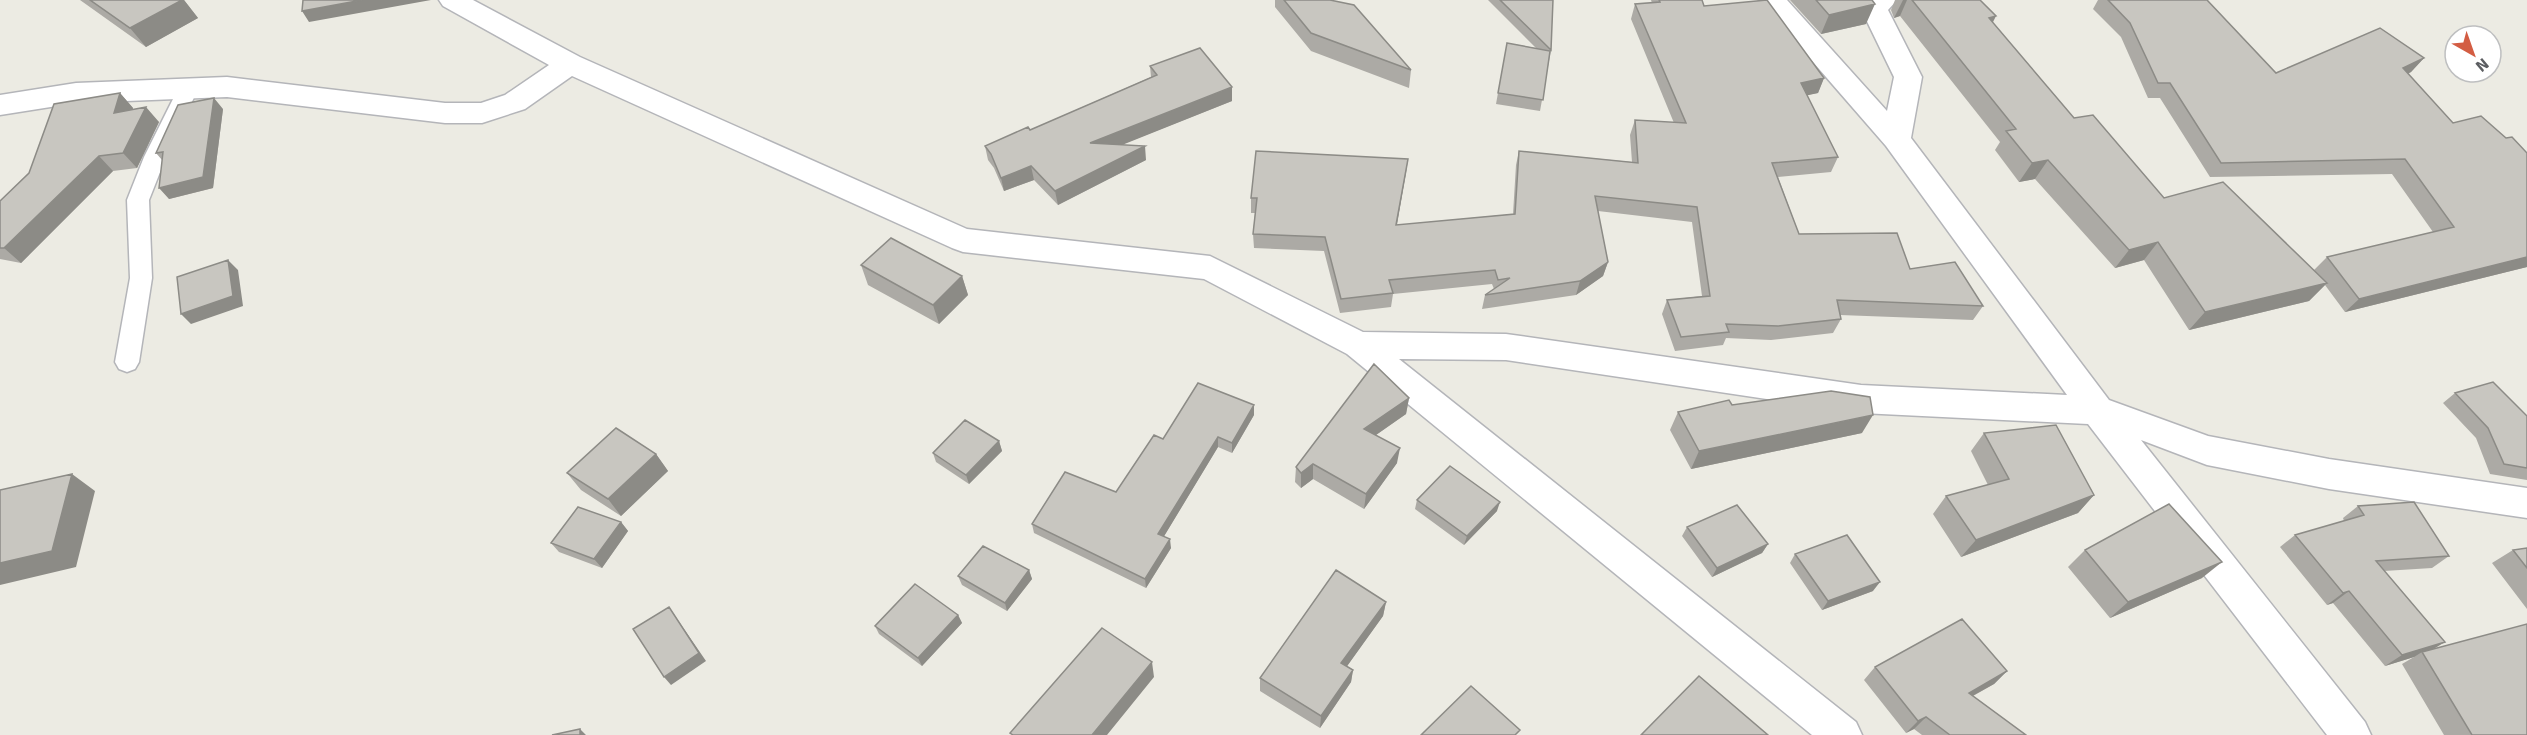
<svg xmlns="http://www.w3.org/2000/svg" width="2527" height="735" font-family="Signika,sans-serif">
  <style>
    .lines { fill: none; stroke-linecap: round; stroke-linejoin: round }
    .lane-casing { stroke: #b4b5b9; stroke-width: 3 }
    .street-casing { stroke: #b4b5b9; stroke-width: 3 }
    .lane { fill: #fff; fill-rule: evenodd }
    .street { fill: #fff; fill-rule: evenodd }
    .wall { fill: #acaaa5 }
    .shaded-wall { fill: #8c8b86 }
    .building { fill: #c8c6c0; stroke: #8c8b86; stroke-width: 1.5 }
  </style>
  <rect width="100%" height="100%" fill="#ecebe3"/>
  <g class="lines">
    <g class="lane-casing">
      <path id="lane" d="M188,82L195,84L198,89L166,157L149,200L152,278L139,362L135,369L127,372L119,369L115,362L130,278L127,200L144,157L178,89L181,84Z"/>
    </g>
    <g class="street-casing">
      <path id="street" d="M439,0H473L580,57L967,229L1210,256L1363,332L1506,334L1861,385L2067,395L1886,146L1759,0H1787L1887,111L1894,77L1860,7L1865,0H1897L1888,10L1922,77L1911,138L2109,400L2208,436L2329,459L2527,488V518L2329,489L2207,465L2141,440L2365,722L2371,735H2327L2088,424L1861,413L1506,360L1399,359L1856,722L1862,735H1812L1347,354L1204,279L963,252L952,248L572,76L525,109L482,123H445L227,97L76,103L0,115V95L76,83L227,77L445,103H481L505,95L549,65L443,6Z"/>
    </g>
    <use href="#lane" class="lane"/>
    <use href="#street" class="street"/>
  </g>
  <path class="wall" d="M80,0H184L198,18L146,47Z
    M1275,0H1330L1411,70L1409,88L1311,51L1275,7Z
    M1488,0H1553L1551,50L1540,111L1496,104L1507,43L1536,48Z
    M1651,0H1702L1704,6L1824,78L1818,93L1807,95L1838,157L1831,172L1778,177L1799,234L1910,269L1983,306L1973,320L1840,315L1841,319L1833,333L1771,340L1726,338L1723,345L1675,351L1662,314L1667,300L1702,296L1692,222L1598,211L1608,262L1603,276L1576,295L1482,309L1485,295L1494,289L1492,284L1393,294L1391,307L1340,313L1324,251L1254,248L1253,234L1255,213H1251V198L1408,159L1397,225L1513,214L1516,165L1519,151L1632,162L1630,135L1635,120L1674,123L1631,19L1635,4L1652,3Z
    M1790,0H1872L1866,24L1821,34Z
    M1895,0H1980L1993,23L2074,118L2164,198L2314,270L2327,257L2433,232L2392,174L2210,177L2160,98H2148L2121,37L2093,9L2098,0H2108L2276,73L2424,58L2411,72L2408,74L2453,123L2506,138L2527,153V267L2345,312L2325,285L2309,301L2189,330L2144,260L2115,268L2035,179L2019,182L1995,150L2000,142L1900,16L1894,18L1891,10Z
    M1150,66L1232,101L1123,144L1146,160L1058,205L1034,180L1004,191L994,168L988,160L985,146L1030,130L1151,77Z
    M120,93L133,108V109L159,122L137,168L113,171L21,263L0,259V201Z
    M223,109L213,188L169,199L162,160L156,153Z
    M861,265L962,276L968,295L939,324L868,285Z
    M2455,393L2527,416V480L2490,474L2476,438L2443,403Z
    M1409,398L1406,414L1376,435L1397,463L1364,509L1313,479L1301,488L1295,482L1296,467Z
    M1732,405L1862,433L1691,469L1670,430L1678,412Z
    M1254,415L1232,453L1218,447L1164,536L1171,548L1146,588L1034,533L1032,524L1116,492L1163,439Z
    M1984,433L2094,495L2078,513L1961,557L1933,514L1946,496L1988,485L1971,451Z
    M999,441L1002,451L969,484L936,462L933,453Z
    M656,454L668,471L621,516L581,490L567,473Z
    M1417,500L1497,511L1464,545L1415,509Z
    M2358,506L2449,556L2432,568L2384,571L2433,649L2527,735H2444L2402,664L2414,657L2385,666L2333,603L2327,605L2280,547L2295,535L2344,521L2343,518Z
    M621,522L628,531L602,568L559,552L551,543Z
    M1687,527L1768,544L1762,553L1712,577L1682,536Z
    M2527,548V609L2492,563L2513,550Z
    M2085,550L2202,578L2110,618L2068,567Z
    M1795,554L1873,591L1822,610L1790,563Z
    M1029,570L1032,579L1007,611L962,585L958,576Z
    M1386,602L1383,616L1347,666L1353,670L1351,682L1320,728L1260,691V678Z
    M958,615L962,623L922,666L879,634L875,626Z
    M1875,667L2007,671L1994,684L1973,696L2026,735H1922L1914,729L1906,733L1864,680Z"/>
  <path class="shaded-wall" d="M182,0H184L198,18L146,47L130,28Z
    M362,0H431L309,22L302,11Z
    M1903,0H1907L1900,16L1894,18Z
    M1875,4L1866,24L1821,34L1829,15Z
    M1996,16L1986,36L1989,18Z
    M2424,58L2411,72L2390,82L2403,68Z
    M1824,78L1818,93L1795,98L1801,83Z
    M1232,87V101L1092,157L1090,143Z
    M120,93L133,108L127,128L114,113Z
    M214,98L223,109L213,188L169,199L159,188Z
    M146,107L159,122L137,168L123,153Z
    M1145,146L1146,160L1058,205L1055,191Z
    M99,156L113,171L21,263L4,248Z
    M1408,159L1406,173L1394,239L1396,225Z
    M2048,160L2035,179L2019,182L2032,163Z
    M1031,166L1034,180L1004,191L1001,178Z
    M2158,242L2144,260L2115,268L2129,250Z
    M2527,257V267L2345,312L2359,299Z
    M228,260L238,270L243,306L191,324L181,314Z
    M1608,262L1603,276L1576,295L1580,281Z
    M962,276L968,295L939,324L933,305Z
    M2327,283L2309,301L2189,330L2205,312Z
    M1409,398L1406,414L1363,444L1364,429Z
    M1254,405V415L1232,453V443Z
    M1873,415L1862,433L1691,469L1699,451Z
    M1218,437V447L1160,543L1158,534Z
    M999,441L1002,451L969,484L966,475Z
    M1400,448L1397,463L1364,509L1366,494Z
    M656,454L668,471L621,516L608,499Z
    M1313,464V479L1301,488V473Z
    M72,474L95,491L76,567L0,585V563Z
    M2094,495L2078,513L1961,557L1976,540Z
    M1500,502L1497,511L1464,545L1467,536Z
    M621,522L628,531L602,568L594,559Z
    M1170,539L1171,548L1146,588L1145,579Z
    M1768,544L1762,553L1712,577L1717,568Z
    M2222,562L2202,578L2110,618L2128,602Z
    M1029,570L1032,579L1007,611L1005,603Z
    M1880,582L1873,591L1822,610L1828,601Z
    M2349,591L2333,603L2327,605L2343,593Z
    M1386,602L1383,616L1340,676L1341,663Z
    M669,607L706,661L671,685L664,677Z
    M958,615L962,623L922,666L918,658Z
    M2445,642L2427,653L2422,652L2414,657L2385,666L2402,655Z
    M1152,662L1154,677L1107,735H1092Z
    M1353,670L1351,682L1320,728L1321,716Z
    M2007,671L1994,684L1956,705L1969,693Z
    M1926,717L1914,729L1906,733L1918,721Z
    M580,729L586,735H580Z"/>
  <path class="building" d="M90,0H182L130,28Z
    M303,0H362L302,11Z
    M1284,0H1330L1354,5L1411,70L1311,33Z
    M1500,0H1553L1551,50Z
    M1659,0H1702L1704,6L1767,0L1824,78L1801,83L1838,157L1772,163L1799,234L1897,233L1910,269L1955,262L1983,306L1837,300L1841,319L1778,326L1726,324L1729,332L1681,337L1667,300L1710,296L1697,207L1595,196L1608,262L1580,281L1485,295L1510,278L1498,280L1495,270L1389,280L1393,293L1341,299L1325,237L1253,234L1257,198H1251L1256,151L1408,159L1396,225L1515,214L1519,151L1638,163L1635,120L1686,123L1635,4L1660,2Z
    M1816,0H1872L1875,4L1829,15Z
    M1912,0H1980L1996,16L1989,18L2074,118L2093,115L2164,198L2223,182L2327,283L2205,312L2158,242L2129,250L2048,160L2032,163L2006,131L2016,129Z
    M2108,0H2207L2276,73L2380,28L2424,58L2403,68L2453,123L2481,116L2506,138L2512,137L2527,153V257L2359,299L2327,257L2454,227L2405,159L2221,163L2170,83H2158L2130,23Z
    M1507,43L1550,51L1543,100L1498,93Z
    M1200,48L1232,87L1090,143L1145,146L1055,191L1031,166L1001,178L991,154L985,146L1028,127L1030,130L1157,75L1150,66Z
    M120,93L114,113L146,107L123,153L99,156L4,248H0V201L29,173L54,104Z
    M214,98L203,177L159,188L163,152L156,153L178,105Z
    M891,238L962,276L933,305L861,265Z
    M228,260L233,296L181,314L177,277Z
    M1374,364L1409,398L1364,429L1400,448L1366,494L1313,464L1301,473L1296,467Z
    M2493,382L2527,416V468L2504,464L2488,428L2455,393Z
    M1198,383L1254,405L1232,443L1218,437L1158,534L1170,539L1145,579L1032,524L1065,472L1116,492L1154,435L1163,439Z
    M1831,391L1870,397L1873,415L1699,451L1678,412L1729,400L1732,405Z
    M965,420L999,441L966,475L933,453Z
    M2056,425L2094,495L1976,540L1946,496L2009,479L1984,433Z
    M616,428L656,454L608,499L567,473Z
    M1450,466L1500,502L1467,536L1417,500Z
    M72,474L52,551L0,563V490Z
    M2414,502L2449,556L2376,561L2445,642L2402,655L2349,591L2343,593L2295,535L2364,515L2358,506Z
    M2169,504L2222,562L2128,602L2085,550Z
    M1737,505L1768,544L1717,568L1687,527Z
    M578,507L621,522L594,559L551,543Z
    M1847,535L1880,582L1828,601L1795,554Z
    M983,546L1029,570L1005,603L958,576Z
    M2527,548V568L2513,550Z
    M1336,570L1386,602L1341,663L1353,670L1321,716L1260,678Z
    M915,584L958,615L918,658L875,626Z
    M669,607L699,653L664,677L633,629Z
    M1962,619L2007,671L1969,693L2026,735H1950L1926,717L1918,721L1875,667Z
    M2527,624V735H2472L2422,652Z
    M1102,628L1152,662L1092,735H1013L1010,733Z
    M1699,676L1768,735H1641Z
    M1471,686L1520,730L1515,735H1421Z
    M580,729V735H552Z"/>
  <g transform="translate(2473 54) rotate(140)"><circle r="28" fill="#ffffff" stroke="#bebfc0" stroke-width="1.5"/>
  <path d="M0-4.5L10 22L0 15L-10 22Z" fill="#d35d43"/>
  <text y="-9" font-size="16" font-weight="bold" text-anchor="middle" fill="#5c5e62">N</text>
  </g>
</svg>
